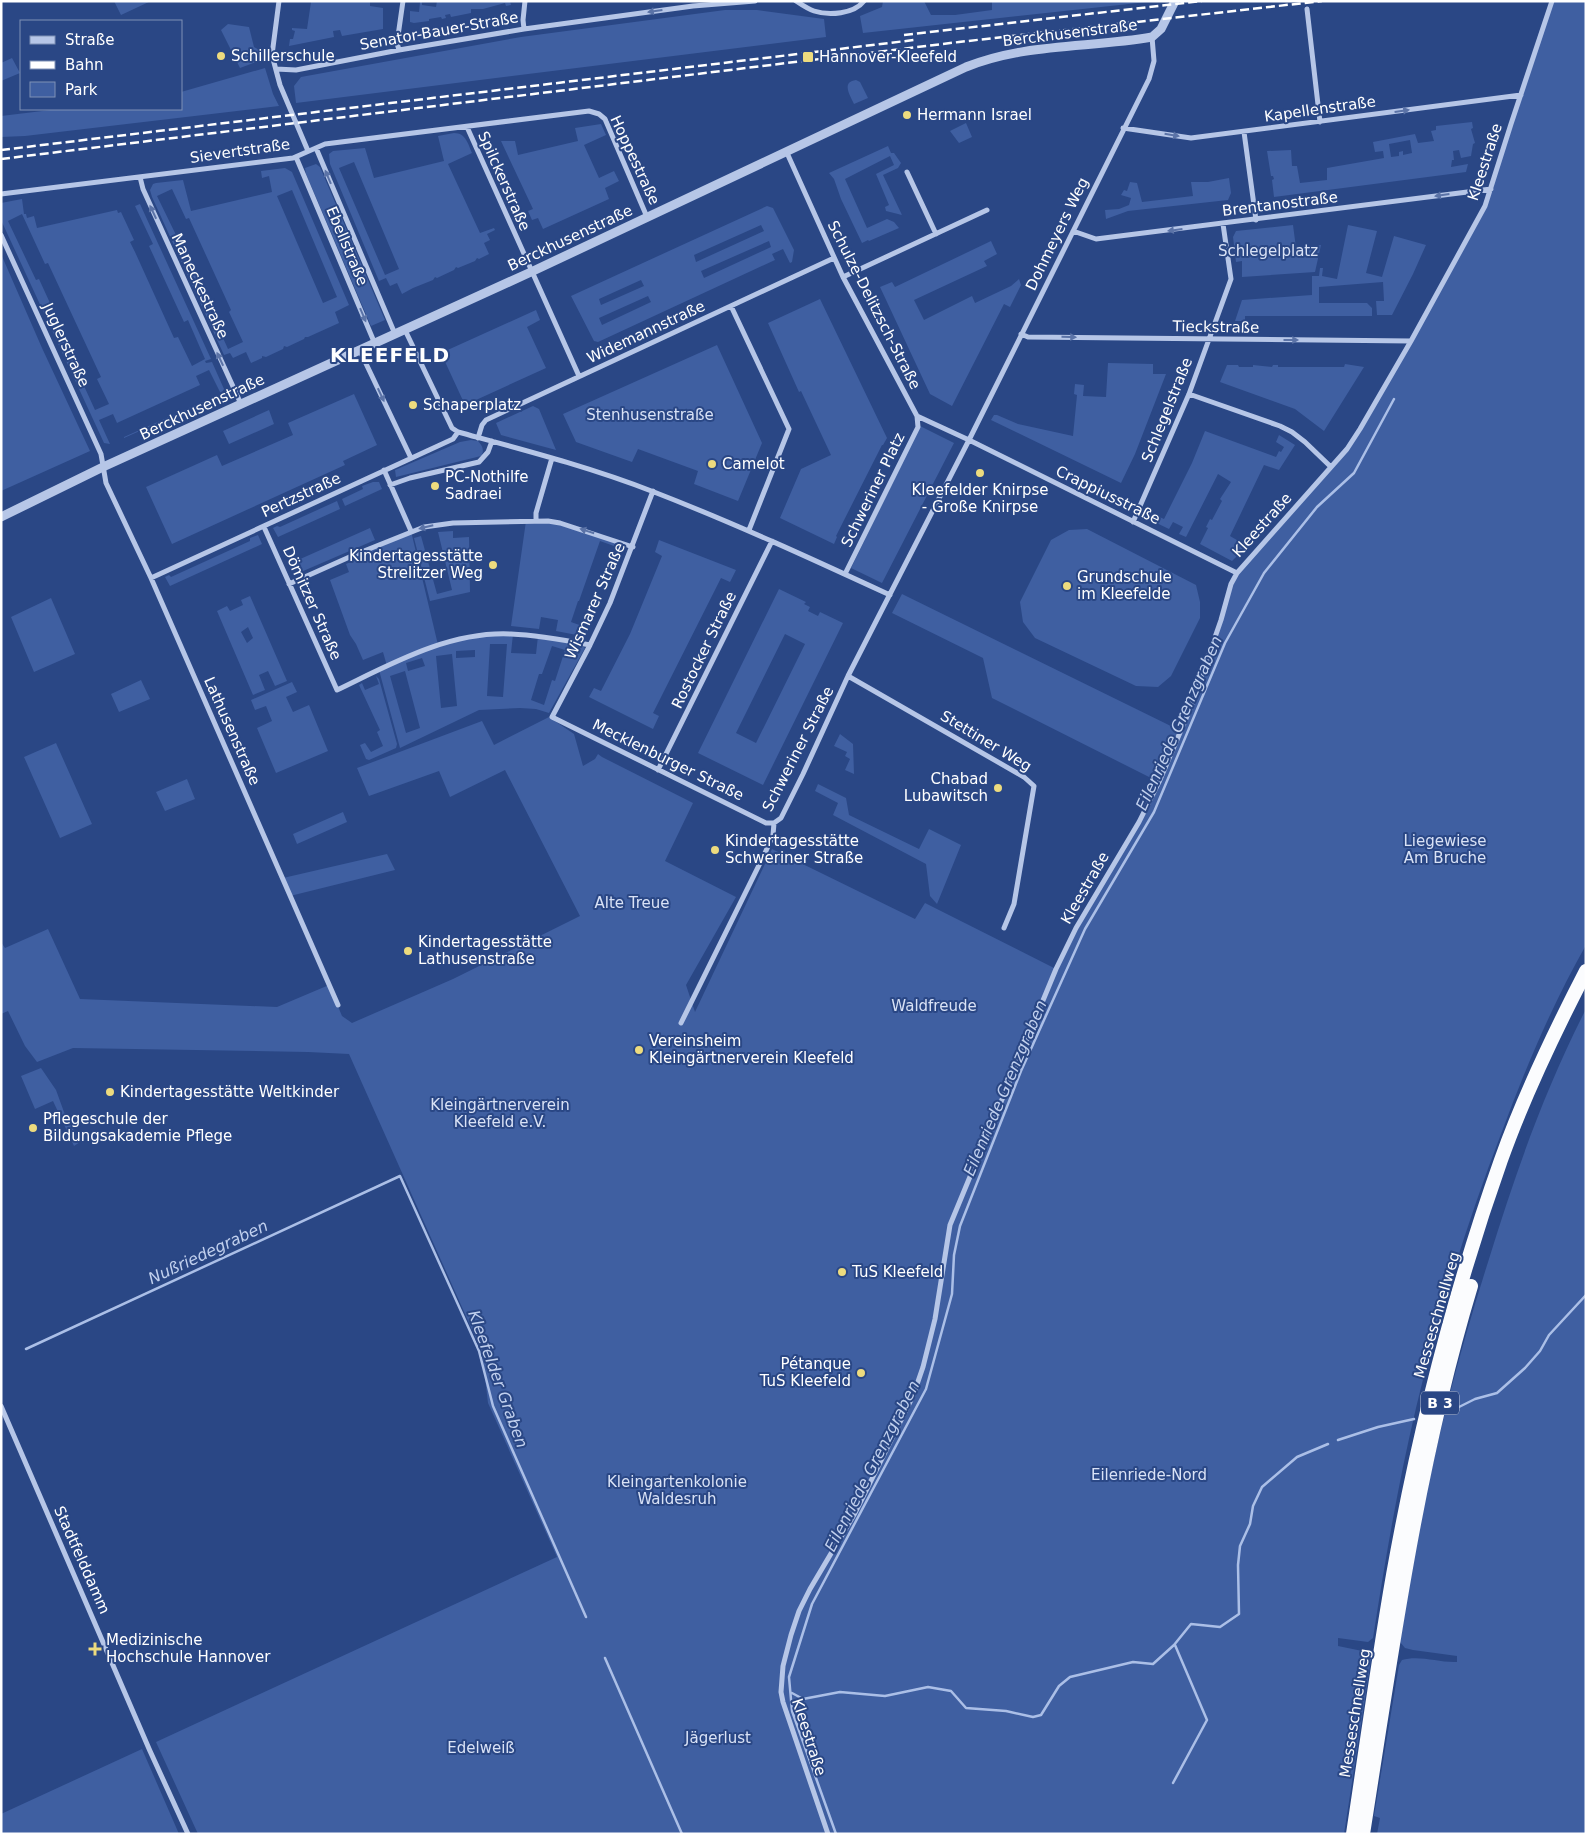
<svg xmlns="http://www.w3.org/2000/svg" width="1587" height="1835" font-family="'DejaVu Sans',sans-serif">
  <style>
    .green { fill: #3f5fa1; fill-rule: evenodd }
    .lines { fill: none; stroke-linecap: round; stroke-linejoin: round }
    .stream { stroke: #abbfe7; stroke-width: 2.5 }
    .minor { stroke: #b6c6e7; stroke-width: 5 }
    .tertiary { stroke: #b6c6e7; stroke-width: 9 }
    .trunk { stroke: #fbfcfe; stroke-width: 14 }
    .rail { stroke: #fff; stroke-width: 2.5; stroke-dasharray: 9 4; stroke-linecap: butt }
    .oneway { fill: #5b73a7 }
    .poi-dot { fill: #eddb7e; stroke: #2a4785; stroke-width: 2 }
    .labels { text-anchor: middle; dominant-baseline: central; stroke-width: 4; stroke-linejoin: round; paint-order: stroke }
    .shield { fill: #2a4785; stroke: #bfc8da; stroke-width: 1 }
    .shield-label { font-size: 14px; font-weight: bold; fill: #fff }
    .street-label { font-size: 15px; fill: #fff; stroke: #2a4785 }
    .poi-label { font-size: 15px; fill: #fff; stroke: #2a4785; text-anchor: start }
    .park-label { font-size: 15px; fill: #d9e2f6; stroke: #2a4785 }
    .water-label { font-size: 16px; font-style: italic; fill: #c1d0ee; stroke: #2a4785 }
    .district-label { font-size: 20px; font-weight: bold; letter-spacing: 1px; fill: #fff; stroke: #2a4785 }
  </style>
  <rect width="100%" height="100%" fill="#2a4785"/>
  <path class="green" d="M114,1H151L121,15Z
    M309,1H370V6L383,8V29L342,36L340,30L333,31L334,37L289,46L290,39H293L295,31L292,30V28L307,29L311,2Z
    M437,1H510L511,5L506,6L505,3L483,9H471V13L451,17L450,14L445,15L446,18L442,19L441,17L429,19V21L414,23L410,22V11L419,12L420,2H422V5L436,7Z
    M883,1H924L931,15H955L992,10V1L1147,2L863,33L860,16L882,7Z
    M1552,1H1586V945C1552,1005 1525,1069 1501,1134C1467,1223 1438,1315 1416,1408C1398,1484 1385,1561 1373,1638L1368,1642L1338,1638V1646L1372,1653L1344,1834H198L156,1742L557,1557L488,1403L482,1352L349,1054L308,1052L73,1048L37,1062L25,1046L8,1011L1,1014V942L5,948L48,929L80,999L277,1007L329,985L342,1016L352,1023L453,979L580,916L505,770L450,797L439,771L369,796L357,768L482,721L494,745L549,717L574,734L583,766L595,759L598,754L602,757L693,803L665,861L736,897L686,985L695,1012L772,849L915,919L925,903L1056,969L1159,782L992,698L983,658L892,613L902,594L1181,731L1237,573L1347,449L1485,206Z
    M725,10H757L824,19L826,37L296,103L294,86L301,77L521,37Z
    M228,24L249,27L254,47L261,51L259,61L240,68L221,30Z
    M12,58L20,73L1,81V63Z
    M265,68L273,94L279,106L25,136L1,137V116L59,109H181V92Z
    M856,80L860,82L868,98L854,104C850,95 841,82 856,80Z
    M1472,122L1473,128L1471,129L1475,143L1473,144L1471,156L1461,158L1459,150L1453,151L1454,160H1452L1451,167L1468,164L1466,172L1274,197L1272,180L1274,179L1273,176H1271L1267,151L1291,150L1292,166H1297L1300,183L1327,180V168L1384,158L1383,151L1375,152L1373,142L1415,134L1418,143L1434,141L1431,131L1436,130V126ZM1410,140L1412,153L1403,155V151L1399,152V156L1391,157L1389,144Z
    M966,123L972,137L959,143L950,131Z
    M601,124L606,135L584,145L599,178L614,171L619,181L605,188L609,199L543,229L538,218L532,220L528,211L533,209L501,141H515L518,155L578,141L575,128Z
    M454,133C466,133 468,144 472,153L448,164L480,233L494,228L495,230L487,234L490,240L484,243L489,254L479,259L477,258L475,261L458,268L456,267L454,270L437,278L435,277L433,280L413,288L402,294L397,283L390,286L386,278L379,281L330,164L329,154L333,151L365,148L374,178L444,161L438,136ZM354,162L399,269L385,275L339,168Z
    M888,146L891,153H894L901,163L898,168L883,175L902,215L886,211L885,207L889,205L876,174L894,165L890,156L845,179L867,228L887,219L894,222L899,228L869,241L868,240L862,243L841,199L834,179L829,173Z
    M316,164L320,167L385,320L371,326L306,174L305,168Z
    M285,168L292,172L349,305L335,312L339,323L308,337H305L304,339L287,347L284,346L283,349L266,357L262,356V358L251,363L246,352L233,358L230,353L224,355L152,197L150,190L153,184L156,183L183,180L191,211L272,192L269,176L262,178L261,171ZM172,189L186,219L189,218L231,310L229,312L243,342L228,349L210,309L213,308L179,234L176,235L157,196ZM292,190L337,297L323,303L277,196Z
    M1229,178L1231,193L1228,200L1128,211L1106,219L1105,210L1119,209L1129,205L1131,198L1121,195L1124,190L1127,191L1130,182L1137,183L1142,202L1193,196L1191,182H1208Z
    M22,199L24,214H26L27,218L34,216L37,228L117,210L118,213L121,212L134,240L130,242L135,252L174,338L178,337L192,366L205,359L188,320L184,322L149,246L153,244L135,206L140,204L211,359L205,361L206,363L212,362L224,389L221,394L209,370L196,376L200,385L119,422L117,423L113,414L99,420L110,444L104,443L1,220V203ZM22,214L45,264L48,263L101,377L97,379L109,404L95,410L79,375L82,373L39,279L36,280L8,221Z
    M767,206L773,208L794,250L792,262L790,263L783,249L772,254L775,260L598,342L594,341L571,296ZM761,225L764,231L696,262L694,255ZM769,241L771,247L704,278L701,271ZM641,280L644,286L601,305L599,299ZM648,296L651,302L602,325L599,318Z
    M1293,225L1296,248L1321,245L1315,272L1242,277V261L1236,262L1233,237L1236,231Z
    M1348,225L1377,231L1366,273L1382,277L1394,236L1426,245L1413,274L1392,315H1377L1376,301H1384L1383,282L1319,287V303H1367L1372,308V316H1245V321H1235L1242,300L1312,295V276H1319L1320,268H1323L1322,276L1337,279Z
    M991,241L997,254L984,261L987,266L914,300L924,320L972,296L975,303L1011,286L1019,279L1021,285L1010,307L1004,304L952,406L930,394L880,287L892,282L895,287Z
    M1,254L42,348L90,451L1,491Z
    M820,299L887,438L883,445H882L836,536L837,537L834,544L780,518L801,469L831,455L801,391L799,392L768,323Z
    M536,310L540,320L527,327L546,368L465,405L441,353Z
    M717,345L762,443L738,501L694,484L698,471L638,449L632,462L576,442L563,414Z
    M1108,363L1153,364V374H1166L1135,454L1121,483L991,420L994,415H997L1018,424L1073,436L1077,395L1074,394L1075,384L1084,385L1083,396L1106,397Z
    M1345,364L1364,367L1324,431L1295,409L1220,382L1227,365H1238L1239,367H1253V365L1272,367L1273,365H1278V367H1344Z
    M354,394L377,445L343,461L345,465L172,544L146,487L217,455L222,466L293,435L288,423Z
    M207,400V401L124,438V437Z
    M533,406L539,409L556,450L501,435L496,423Z
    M269,410L274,424L229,444L223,431Z
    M920,426L954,443L882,583L851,568Z
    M1205,431L1276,457L1279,451L1281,452L1284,447L1276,442L1279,435L1295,445L1279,470L1264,465L1230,536L1247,546L1232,561L1200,544L1208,528L1206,527L1210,519L1212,520L1222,501L1220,499L1231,482L1218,474L1186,537L1179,534L1183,527L1173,522L1169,529L1144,517L1153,514L1164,519L1192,463Z
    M471,440L478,441C482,445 485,451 481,456L396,477L395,470L460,442Z
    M373,482H379L382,489L345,506L342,499L363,489L362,486Z
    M337,501L340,509L278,537L273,528L277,526L280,527Z
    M526,521H548L616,541L614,546L600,541L579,601H578L571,622L585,627L582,636L556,631L558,620L541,617L539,629L511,626Z
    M370,528L375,540L294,575L289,564Z
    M1087,529L1196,585L1200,602V618L1171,676L1158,687L1136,686L1035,638L1023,622L1020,602L1051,540L1069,530Z
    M411,531L438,645L483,635L513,634L511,653L536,654L538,636L576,642L585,648L549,713L536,709L520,708L479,710L400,748L379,670L387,666L383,652L363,660L356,644L350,635L330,580L349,572L346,564L355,560L354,555ZM490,644H507L503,697L487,696ZM552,646L565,650L555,681L552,680L544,705L531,700L539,674H542ZM475,650V657L456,658V651ZM452,654L457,706L441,708L436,656ZM422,658L425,666L408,671L406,663ZM405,671L420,728L406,733L390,676Z
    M453,531V538L469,537L470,592L430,601L414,538L421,536L437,594L452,590L438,532Z
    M258,535L262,544L170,586L165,577L169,575L171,577L250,541V538Z
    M659,540L736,570L730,582L721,578L653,713L659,716L653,729L589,697L594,688L601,691L630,634L662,556L655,552Z
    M779,589L806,602L804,604L810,607L808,611L818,616L820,612L843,623L763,785L698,753ZM785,634L805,644L756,743L736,733Z
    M250,596L287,681L275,686L268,671L259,675L265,690L253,695L217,611L227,606L230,611L243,605L241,600ZM248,627L253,638L247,643L241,632Z
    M51,598L75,654L34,672L11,617Z
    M376,676L379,679L397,744L396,748L369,760L366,759L360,745L365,743L371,752L383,746L377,732L380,730L359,685L362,683L365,690L379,684Z
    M141,680L150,699L119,712L111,694Z
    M292,682L297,692L286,697L293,712L309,705L328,751L276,773L257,728L272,721L266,706L255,710L251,700Z
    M840,734L853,744L854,774L845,770L850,759L845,756L847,752L834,746Z
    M56,743L92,824L60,838L24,757Z
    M187,779L195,799L165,811L156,792Z
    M818,784L846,798L849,815L919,849L929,829L961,845L937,904L930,896L926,864L833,815L838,803L815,791Z
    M343,812L347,822L297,844L293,834Z
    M387,854L395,870L290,896L283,878Z
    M1586,1009V1834H1377L1380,1818L1374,1816L1399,1665L1402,1660C1420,1655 1439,1663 1457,1662V1656L1413,1650L1405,1648L1400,1642C1413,1562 1427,1481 1448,1401C1460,1354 1474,1306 1489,1259C1515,1174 1545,1089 1586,1009Z
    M41,1068L56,1090L64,1112L80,1142L74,1146L53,1101L35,1109L21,1076Z
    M142,1749L179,1834H1V1814Z"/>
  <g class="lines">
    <path class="stream" d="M26,1349L400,1176L479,1351L493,1406L586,1617
      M1444,1411L1455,1409L1475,1399L1497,1393L1525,1368L1540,1351L1549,1335L1586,1295
      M1338,1440L1378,1427L1414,1419
      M605,1658L682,1834
      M792,1693L803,1699L840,1692L885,1696L928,1687L951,1691L966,1708L1006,1711L1033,1717L1041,1715L1059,1686L1070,1677L1133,1662L1153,1664L1174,1645L1191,1624L1220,1627L1239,1614L1238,1565L1240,1546L1250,1524L1253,1506L1262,1487L1297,1457L1328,1444
      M1173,1783L1207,1720L1175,1645
      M836,1834L792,1711L789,1677L812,1604L926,1389L952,1294L954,1255L960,1226L1021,1071L1085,929L1154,812L1225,643L1264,573L1317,507L1354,473L1394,399"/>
    <path class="minor" d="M279,1L272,55L280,85L308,151
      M796,1C802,5 808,9 814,11C829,16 854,14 864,1
      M1307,9L1320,122
      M524,29L523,20L525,1
      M399,50L397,43L403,1
      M276,69L296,70L399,50L524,29L693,6L755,1
      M467,127L579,376
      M1123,128L1191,138L1521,95
      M1244,132L1256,220
      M316,148L395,334
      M787,153L843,277L917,416L969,440L1237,573
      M296,157L375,344
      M907,172L936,234
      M140,177L143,189L241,404
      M1,194L293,158L325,144L589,111L599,114L605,119L647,217
      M1073,231L1096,239L1491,189
      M1,235L101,454L106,483L151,578L338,1005
      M843,277L987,210
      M731,306L789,429L749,530
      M405,330L452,428L458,432C524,450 590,467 654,492C734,523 812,559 890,595
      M1021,334L1028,337L1411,341
      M360,351L411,458
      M1189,394L1280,426L1292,432L1305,442L1331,467
      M478,438L482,425L486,420L834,258
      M384,470L411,531
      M390,485L410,478L479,462L488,452L492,441
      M653,491L610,603L590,645L552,717L766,823H774
      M536,521V513L552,458
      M1133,522L1189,394L1231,279L1223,224
      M264,527L337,690C391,664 449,631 511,634C537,635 564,640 590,645
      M845,574L918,427L917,416
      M151,578L453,439L458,432
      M289,584L354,555L424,527L453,523L548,521L560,523L633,547
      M848,676L1024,777L1034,786L1014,904L1004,928
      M658,770L772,541
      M681,1023L765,853L773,835L774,823L781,818L803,774L848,676L969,440L1149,79L1154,61L1152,37
      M1,1406L150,1751L188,1834
      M828,1834L783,1702L781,1692L783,1666L791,1635L799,1611L810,1589L855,1513L913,1396L923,1367L935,1319L950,1225L1056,969L1076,928L1139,822L1159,782L1190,709L1221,620L1231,584L1237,573L1347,449L1360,429L1411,341L1485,206L1511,124L1552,1"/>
    <path class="tertiary" d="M1,517L103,467L531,272L966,67C1025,43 1090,48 1152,37L1161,29L1175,1"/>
    <path class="trunk" d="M1353,1834C1366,1748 1378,1661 1393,1575C1418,1435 1453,1295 1501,1160C1524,1095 1554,1033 1586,971
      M1363,1834C1392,1650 1417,1465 1471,1286"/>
    <path class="rail" d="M904,35L1202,1
      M1,150L914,40
      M1,159L959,42L1322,1"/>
  </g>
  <defs><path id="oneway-solid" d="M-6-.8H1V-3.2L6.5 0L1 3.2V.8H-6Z" transform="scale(1.25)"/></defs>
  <g class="oneway">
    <use href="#oneway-solid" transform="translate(655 11) rotate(172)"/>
    <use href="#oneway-solid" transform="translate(1402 111) rotate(-8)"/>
    <use href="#oneway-solid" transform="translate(1172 135) rotate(9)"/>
    <use href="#oneway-solid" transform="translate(328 177) rotate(-113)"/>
    <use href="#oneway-solid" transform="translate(1442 195) rotate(172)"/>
    <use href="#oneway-solid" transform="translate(153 212) rotate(-115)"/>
    <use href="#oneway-solid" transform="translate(1175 230) rotate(173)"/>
    <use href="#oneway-solid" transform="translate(363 315) rotate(67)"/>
    <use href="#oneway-solid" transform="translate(1069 337) rotate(1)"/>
    <use href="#oneway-solid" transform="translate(1291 340)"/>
    <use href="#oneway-solid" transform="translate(220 359) rotate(-115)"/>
    <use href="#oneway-solid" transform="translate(381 395) rotate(65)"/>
    <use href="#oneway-solid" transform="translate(426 527) rotate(166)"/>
    <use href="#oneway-solid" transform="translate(587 531) rotate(-163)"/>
  </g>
  <g class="poi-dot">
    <circle cx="221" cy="56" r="5"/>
    <rect x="802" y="51" width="12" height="12" rx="2.5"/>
    <circle cx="907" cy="115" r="5"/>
    <circle cx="413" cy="405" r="5"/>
    <circle cx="712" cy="464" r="5"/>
    <circle cx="980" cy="473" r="5"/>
    <circle cx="435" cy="486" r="5"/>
    <circle cx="493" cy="565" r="5"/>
    <circle cx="1067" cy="586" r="5"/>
    <circle cx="998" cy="788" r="5"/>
    <circle cx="715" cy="850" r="5"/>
    <circle cx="408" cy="951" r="5"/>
    <circle cx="639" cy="1050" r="5"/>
    <circle cx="110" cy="1092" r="5"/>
    <circle cx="33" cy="1128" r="5"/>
    <circle cx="842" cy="1272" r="5"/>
    <circle cx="861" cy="1373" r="5"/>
    <path d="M92.5 1641.5h5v5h5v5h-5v5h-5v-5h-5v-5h5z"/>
  </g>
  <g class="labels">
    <rect class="shield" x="1421" y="1391.5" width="38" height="23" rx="4"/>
    <g class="shield-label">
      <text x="1440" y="1403">B 3</text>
    </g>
    <g class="street-label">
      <text transform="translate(439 31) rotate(-10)">Senator-Bauer-Straße</text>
      <text transform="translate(1070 33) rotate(-7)">Berckhusenstraße</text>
      <text transform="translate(1320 109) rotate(-8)">Kapellenstraße</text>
      <text transform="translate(240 151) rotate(-8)">Sievertstraße</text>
      <text transform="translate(635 160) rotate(65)">Hoppestraße</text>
      <text transform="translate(1485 162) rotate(-72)">Kleestraße</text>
      <text transform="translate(504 181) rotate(66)">Spilckerstraße</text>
      <text transform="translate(1280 204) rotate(-7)">Brentanostraße</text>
      <text transform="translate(1057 234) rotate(-64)">Dohmeyers Weg</text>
      <text transform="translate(570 238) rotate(-25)">Berckhusenstraße</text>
      <text transform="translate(347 246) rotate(67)">Ebellstraße</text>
      <text transform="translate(200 286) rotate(65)">Maneckestraße</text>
      <text transform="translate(874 305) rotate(63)">Schulze-Delitzsch-Straße</text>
      <text transform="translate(1216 327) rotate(1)">Tieckstraße</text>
      <text transform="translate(646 332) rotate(-25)">Widemannstraße</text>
      <text transform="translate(66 345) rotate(65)">Juglerstraße</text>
      <text transform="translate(202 407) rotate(-25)">Berckhusenstraße</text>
      <text transform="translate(1167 410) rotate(-68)">Schlegelstraße</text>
      <text transform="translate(873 490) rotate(-64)">Schweriner Platz</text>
      <text transform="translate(301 495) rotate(-25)">Pertzstraße</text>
      <text transform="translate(1108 495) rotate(26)">Crappiusstraße</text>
      <text transform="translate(1262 525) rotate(-48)">Kleestraße</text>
      <text transform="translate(595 601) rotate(-66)">Wismarer Straße</text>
      <text transform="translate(312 603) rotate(66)">Dömitzer Straße</text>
      <text transform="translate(704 650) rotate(-64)">Rostocker Straße</text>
      <text transform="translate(232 731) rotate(66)">Lathusenstraße</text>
      <text transform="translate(986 741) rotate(31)">Stettiner Weg</text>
      <text transform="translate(798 749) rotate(-63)">Schweriner Straße</text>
      <text transform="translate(668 760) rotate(26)">Mecklenburger Straße</text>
      <text transform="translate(1085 888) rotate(-60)">Kleestraße</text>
      <text transform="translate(1437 1315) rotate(-74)">Messeschnellweg</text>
      <text transform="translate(82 1560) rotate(66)">Stadtfelddamm</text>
      <text transform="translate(1355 1713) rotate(-81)">Messeschnellweg</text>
      <text transform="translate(809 1737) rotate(72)">Kleestraße</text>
    </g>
    <g class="poi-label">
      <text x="231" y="56">Schillerschule</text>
      <text x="819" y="57">Hannover-Kleefeld</text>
      <text x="917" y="115">Hermann Israel</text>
      <text x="423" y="405">Schaperplatz</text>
      <text x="722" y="464">Camelot</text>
      <text x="445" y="477">PC-Nothilfe<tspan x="445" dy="17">Sadraei</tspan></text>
      <text x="980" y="490" text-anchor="middle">Kleefelder Knirpse<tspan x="980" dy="17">- Große Knirpse</tspan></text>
      <text x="483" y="556" text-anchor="end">Kindertagesstätte<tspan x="483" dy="17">Strelitzer Weg</tspan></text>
      <text x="1077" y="577">Grundschule<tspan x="1077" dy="17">im Kleefelde</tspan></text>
      <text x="988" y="779" text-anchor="end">Chabad<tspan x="988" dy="17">Lubawitsch</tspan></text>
      <text x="725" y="841">Kindertagesstätte<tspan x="725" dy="17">Schweriner Straße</tspan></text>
      <text x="418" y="942">Kindertagesstätte<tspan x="418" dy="17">Lathusenstraße</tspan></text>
      <text x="649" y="1041">Vereinsheim<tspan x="649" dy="17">Kleingärtnerverein Kleefeld</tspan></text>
      <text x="120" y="1092">Kindertagesstätte Weltkinder</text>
      <text x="43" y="1119">Pflegeschule der<tspan x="43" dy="17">Bildungsakademie Pflege</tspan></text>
      <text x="852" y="1272">TuS Kleefeld</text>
      <text x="851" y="1364" text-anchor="end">Pétanque<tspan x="851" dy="17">TuS Kleefeld</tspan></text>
      <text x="106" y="1640">Medizinische<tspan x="106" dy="17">Hochschule Hannover</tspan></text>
    </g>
    <g class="park-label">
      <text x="1268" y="251">Schlegelplatz</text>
      <text x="650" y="415">Stenhusenstraße</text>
      <text x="1445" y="841">Liegewiese<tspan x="1445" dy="17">Am Bruche</tspan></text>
      <text x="632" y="903">Alte Treue</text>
      <text x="934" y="1006">Waldfreude</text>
      <text x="500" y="1105">Kleingärtnerverein<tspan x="500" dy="17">Kleefeld e.V.</tspan></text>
      <text x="1149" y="1475">Eilenriede-Nord</text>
      <text x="677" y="1482">Kleingartenkolonie<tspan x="677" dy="17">Waldesruh</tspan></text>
      <text x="718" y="1738">Jägerlust</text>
      <text x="481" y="1748">Edelweiß</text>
    </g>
    <g class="water-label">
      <text transform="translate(1179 723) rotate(-66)">Eilenriede Grenzgraben</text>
      <text transform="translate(1005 1088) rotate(-67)">Eilenriede Grenzgraben</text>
      <text transform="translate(208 1252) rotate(-25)">Nußriedegraben</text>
      <text transform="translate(498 1379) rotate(70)">Kleefelder Graben</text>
      <text transform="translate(872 1466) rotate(-63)">Eilenriede Grenzgraben</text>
    </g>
    <g class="district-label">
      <text x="390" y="355">KLEEFELD</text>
    </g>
  </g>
  <rect width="1587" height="1835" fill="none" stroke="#ffffff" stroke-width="5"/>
  <rect x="20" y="20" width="162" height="90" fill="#2a4785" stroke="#7f91b6"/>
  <rect x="30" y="36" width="25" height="8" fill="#b6c6e7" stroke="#7f91b6"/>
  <text x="65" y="45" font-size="15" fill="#ffffff">Straße</text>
  <rect x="30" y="61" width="25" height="8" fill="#ffffff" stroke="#7f91b6"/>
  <text x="65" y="70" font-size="15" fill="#ffffff">Bahn</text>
  <rect x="30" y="82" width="25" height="15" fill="#3f5fa1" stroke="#7f91b6"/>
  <text x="65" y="95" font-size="15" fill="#ffffff">Park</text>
</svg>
